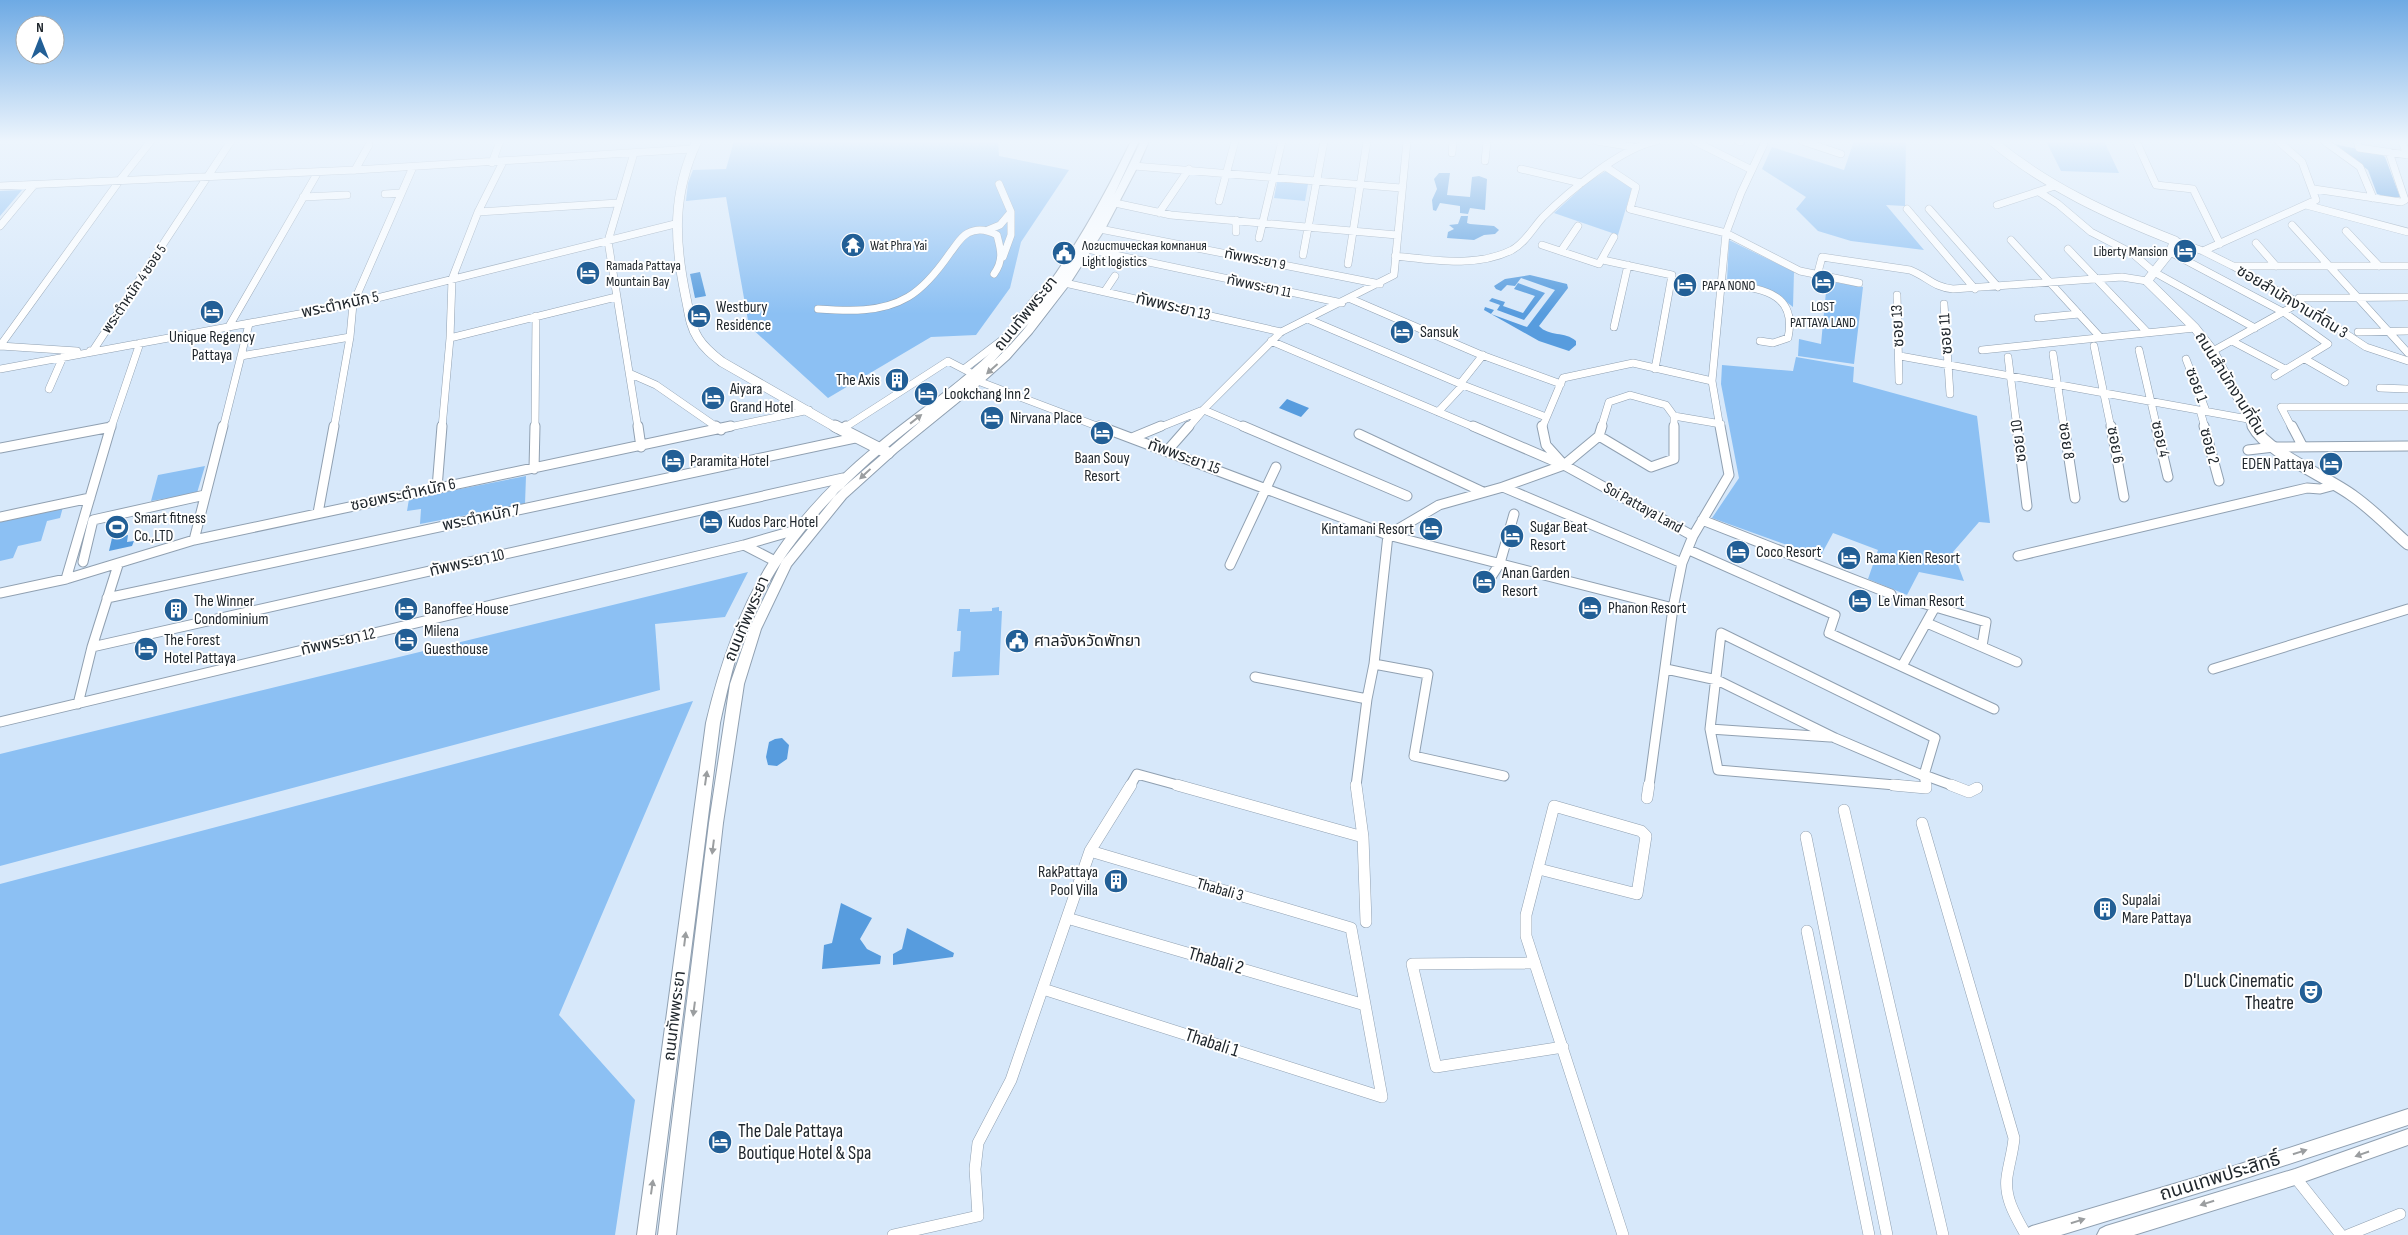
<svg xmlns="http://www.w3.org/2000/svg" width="2408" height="1235" font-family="'Sofia Sans Condensed','Noto Sans Thai',sans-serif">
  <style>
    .green { fill: #8cc0f3 }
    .water { fill: #579cde }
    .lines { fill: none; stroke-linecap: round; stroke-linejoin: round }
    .minor-far2-casing { stroke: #90a0b1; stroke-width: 8 }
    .minor-far1-casing { stroke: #90a0b1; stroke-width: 11 }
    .minor-casing { stroke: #90a0b1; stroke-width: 12 }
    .tertiary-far1-casing { stroke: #90a0b1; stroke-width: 10 }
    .tertiary-casing { stroke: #90a0b1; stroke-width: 13 }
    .secondary-casing { stroke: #90a0b1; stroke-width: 2 }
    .minor-far2 { stroke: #fff; stroke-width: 7 }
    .minor-far1 { stroke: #fff; stroke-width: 9 }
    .minor { stroke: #fff; stroke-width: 11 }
    .tertiary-far1 { stroke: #fff; stroke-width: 9 }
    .tertiary { stroke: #fff; stroke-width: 11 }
    .secondary { fill: #fff; fill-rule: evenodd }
    .oneway { fill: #9b9ea0 }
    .labels { text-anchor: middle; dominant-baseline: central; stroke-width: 4; stroke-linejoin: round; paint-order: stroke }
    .far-poi-label { font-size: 14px; fill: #20272d; stroke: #fff; text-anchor: start }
    .far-street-label { font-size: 14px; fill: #20272d; stroke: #fff }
    .street-label { font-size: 16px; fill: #20272d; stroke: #fff }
    .poi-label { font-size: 16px; fill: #20272d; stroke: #fff; text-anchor: start }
    .near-street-label { font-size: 19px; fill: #20272d; stroke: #fff }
    .near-poi-label { font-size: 19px; fill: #20272d; stroke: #fff; text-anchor: end }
  </style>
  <rect width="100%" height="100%" fill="#d7e8fa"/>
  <path class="green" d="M734,141H998L999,156L1069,170L1021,242L1010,288L976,335L931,337L828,398L749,326L726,197L686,201L688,183L693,170L726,169Z
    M1854,141H1906L1905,206L1886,205L1924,250L1851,241L1818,231L1796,209L1806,197L1762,169L1772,147L1844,170Z
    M2046,141H2104L2119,173L2061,171Z
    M1606,171L1632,188L1618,235L1554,213L1589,181Z
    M1277,182L1308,184L1305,201L1274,198Z
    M22,190L0,216V191Z
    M1729,240L1794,272L1793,307L1774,292L1727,281Z
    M1827,281L1863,287L1854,364L1798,356L1799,339L1821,344Z
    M1796,357L1854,367L1853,382L1977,416L1990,523L1979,522L1953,552L1964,581L1919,572L1907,595L1868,579L1878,550L1833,533L1820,557L1712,518L1739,478L1721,384L1722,365L1793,371Z
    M205,466L197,493L151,501L158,475Z
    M526,476L525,504L420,524L421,509L407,511L409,499Z
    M63,507L60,518L47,521L41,541L18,546L13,558L0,561V520Z
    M748,572L725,617L655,624L660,690L0,866V754Z
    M999,607V611H1002L999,675L952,677L954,652L960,651L961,631H957L959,609H970V612L992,611V608Z
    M693,701L559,1015L635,1100L615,1235H0V884Z"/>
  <path class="water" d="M2334,144L2381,154L2385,157L2400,197H2395L2396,199L2377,194L2368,170Z
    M1439,173H1450L1447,195L1470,197L1472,177L1479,176L1487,179L1485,210L1470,208L1468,214L1460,213V206L1440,203L1436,211L1433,210L1432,200L1437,189L1434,179Z
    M1461,216H1468L1467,223L1470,224L1494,226L1499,230L1495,234L1484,235L1474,240L1447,238L1448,232L1454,229L1449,225L1458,224Z
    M700,272L706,296L695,298L690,274Z
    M1530,275L1567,284L1568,288L1539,326C1549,337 1565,331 1576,341V345L1569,351L1539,341L1484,310L1485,307L1494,310L1491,314L1527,327L1555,290L1521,278L1515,286L1507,285L1501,291L1496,289L1494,286L1505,279Z
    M1518,283L1545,293L1524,320L1497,310L1500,305L1489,301L1492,298L1505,302L1503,306L1523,313L1535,296L1514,289Z
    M1287,399L1309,408L1301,417L1279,408Z
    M128,535L127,542L134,541L132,546L109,551L112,538Z
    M782,738L789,745L787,759L777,766L768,765L766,757L769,742L775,739Z
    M841,903L872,918L860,939L867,949L881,956L880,964L822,969L824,945L832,943Z
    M907,928L954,953L953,957L893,965V954L902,949Z"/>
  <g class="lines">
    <g class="minor-far2-casing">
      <path id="minor-far2" d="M1597,141L1633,147
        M1694,141L1752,170
        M1738,141L1741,142
        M1802,141L1841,154
        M2136,141L2156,185L2193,189L2220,244
        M2324,141L2360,167L2373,198
        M2357,141L2359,148L2408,155
        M2402,141L2407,155
        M634,153L608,241L638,428
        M1452,153L1453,141
        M1485,161L1487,141
        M492,163L500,141
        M1134,166L1401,188
        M1606,167L1636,187L1630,209L1726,233L1800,271L1859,283
        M1521,169L1581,183
        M355,170L369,145
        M0,186L355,170L692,149
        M2314,189L2401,202L2405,200L2389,152
        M2039,192L2058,204L2091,232L2132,253L2154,272L2255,328
        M385,194L401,193
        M303,197L347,195
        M1219,201L1235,141
        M1115,203L1171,215L1397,235
        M1997,205L2055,186
        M2306,205L2408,232
        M1907,209L1975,289
        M1929,209L1998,287
        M478,212L618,203
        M1159,213L1189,169
        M1236,220V232
        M2292,225L2408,353
        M0,226L34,185
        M1100,229L1380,284
        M988,230L1000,225L1011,212L999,184
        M2346,231L2379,266
        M1259,238L1282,141
        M2011,240L2100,337
        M2175,241L2203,251L2233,266L2299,303L2366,347L2408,361
        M2256,243L2276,266
        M1542,245L1599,264L1614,237
        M1087,249L1342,303
        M2068,249L2147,332
        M1561,251L1578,226
        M2203,251L2316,200L2302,162L2278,141
        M2170,252L2285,313L2328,344L2275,376
        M1303,255L1324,141
        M1395,256C1433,260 1476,268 1512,250C1525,243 1533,228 1543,217C1568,192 1621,148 1656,141
        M1003,257L1011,235V212
        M1603,260L1672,275L1655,369
        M1348,264L1367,141
        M2233,266H2408
        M1817,276L1822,257L1910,270C1928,277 1933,287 1953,289L2122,277L2147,281
        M1065,283L1281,332
        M1722,283C1758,289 1798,290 1788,338L1773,343L1760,341
        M1105,291L1115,276
        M1897,295L1899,381
        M2299,298L2408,297
        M1351,299L1479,354L1561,384
        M1944,304L1950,394
        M818,309C848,311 881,313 908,297C925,287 939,269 950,253C956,246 960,237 968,233C977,228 988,230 997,235C1001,250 1004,260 994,274
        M2038,318L2079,314
        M1310,320L1463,385L1546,417
        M1614,327L1628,265
        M228,328L318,172
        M2358,332L2408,331
        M450,338L616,297
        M1271,341L1476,428
        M2232,341L2285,369
        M0,346L77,351
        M0,346L120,180L151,141
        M2094,346L2111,428
        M1982,350L2195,328
        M2139,350L2157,428
        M90,351L92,352L231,141
        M2213,351L2299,303
        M2053,354L2064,428
        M241,356L350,337
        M1900,356L2248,419
        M2008,357L2017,428
        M2186,359L2206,411
        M2305,359L2345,382
        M0,369L353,304L675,224
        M964,369L1006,337L1038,295L1043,297
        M631,374L656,385L718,428
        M978,381L1102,428
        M1460,384L1483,355
        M2380,388L2408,389
        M49,389L63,357
        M1204,410L1246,428
        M2200,410L2205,428
        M1438,412L1463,385
        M1674,416L1721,424
        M107,428L111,427
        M111,428L140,343
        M223,428L249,324
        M334,428L350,337L353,304L413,167
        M442,428L450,338L452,279L478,212L503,162
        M535,428L536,316
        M725,428L809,410
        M844,428L948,361L973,374
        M1158,428L1203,410L1281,332L1394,275L1407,141
        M1188,428L1201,413
        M1542,428L1563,378L1633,363L1712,381
        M1601,428L1609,402L1630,395L1666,405L1674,416V428
        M1720,428L1712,381L1726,233L1741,193L1764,144
        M2292,428L2281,407H2408"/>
    </g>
    <g class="minor-far1-casing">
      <path id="minor-far1" d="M638,426L641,447
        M716,426L721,430
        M1099,426L1388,535L1673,608
        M1243,426L1407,496
        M1473,426L1561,464
        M1542,426L1546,445L1564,465L1693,536
        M1602,426L1599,436L1651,467L1674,459V426
        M2017,426L2027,506
        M2064,426L2075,498
        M2111,426L2124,497
        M2156,426L2168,477
        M2204,426L2219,481
        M2292,426L2303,447
        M841,430L846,426
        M1359,434L1483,492
        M1132,438L1161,426
        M0,448L111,427
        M2248,450L2274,447L2408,446
        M1167,451L1189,426
        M534,469L535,426
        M1503,487L1682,563
        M437,488L442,426
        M318,513L334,426
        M0,517L90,498
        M1702,520L1891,594
        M1388,535L1439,505L1503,487L1564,465L1599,436
        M194,540L223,426
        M744,545L773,560
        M1689,550L1835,615L1829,633L1994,709
        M2018,556L2307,488L2320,489L2335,485
        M83,562L93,520L205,495
        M1230,565L1276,467
        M66,579L111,426
        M1484,588L1500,563L1514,514
        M0,593L66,579L194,540L731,426
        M107,598L855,438
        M1922,603L1986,622L1982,646
        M1927,623L2017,662
        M92,647L843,478
        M1374,664L1428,674L1414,756L1504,776
        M1902,666L1935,607
        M1666,669L1717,680L1835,738L1924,776
        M2213,669L2408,609
        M1255,677L1367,699
        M78,704L92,647L118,565
        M0,722L744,545L796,530
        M1710,729L1830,737
        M1924,775L1954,786
        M1130,786L1137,774L1181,786
        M1356,786L1367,699L1374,664L1388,535
        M1649,786L1673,608L1682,563L1693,536L1729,475L1720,426
        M1907,786L1718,770L1710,729L1721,633L1935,738L1924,775L1926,786"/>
    </g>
    <g class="minor-casing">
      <path id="minor" d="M1177,785L1363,837
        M1356,785L1363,837L1366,922
        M1893,785L1926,788V785
        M1951,785L1969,792L1977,788
        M1647,798L1649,785
        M1844,810L1943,1235
        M1922,823L2014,1138C2013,1151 2009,1163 2007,1177C2004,1198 2016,1217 2026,1235
        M1806,837L1887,1235
        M1539,869L1637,894L1646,836L1641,831L1554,806L1526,915V936L1623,1235
        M1067,918L1365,1005
        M1807,931L1869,1235
        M1535,963L1412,964L1436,1067L1563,1047
        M1043,989L1382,1097L1351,928L1090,851
        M2295,1177L2341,1235
        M893,1235L978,1216L975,1169L978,1143L1011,1080L1090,851L1131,785
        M2348,1235L2400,1214"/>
    </g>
    <g class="tertiary-far1-casing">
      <path id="tertiary-far1" d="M697,141C672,194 674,241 686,298C689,311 690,326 698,338C704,348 713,355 722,362L837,428
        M1992,141C2047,187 2109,215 2175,241L2170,252L2147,281L2195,328L2213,351L2254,428"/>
    </g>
    <g class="tertiary-casing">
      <path id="tertiary" d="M835,426L888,453
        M2253,426C2267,453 2328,477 2353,496C2373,510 2390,528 2408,544"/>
    </g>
    <g class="secondary-casing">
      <path id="secondary" d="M1131,141H1139L1114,195L1141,141H1149L1138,166L1105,229L1069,285L1032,333L1009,359L982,383L897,452L846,498L791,566L761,629L744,684L723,823L676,1235H658L709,823L730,684L749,629L782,561L838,492L922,420C844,479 775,548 741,642C732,668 726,696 720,723L655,1235H637L706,723C735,601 778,526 875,446C914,413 959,385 995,348C1053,288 1095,216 1131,141ZM1029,323C1018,337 1006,350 993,362Z
        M2408,1109V1125L2231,1183L2061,1235H2023L2026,1229L2032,1226L2231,1167Z
        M2408,1129V1145L2295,1185L2134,1235H2097L2100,1229L2106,1226L2295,1169Z"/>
    </g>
    <use href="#minor-far2" class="minor-far2"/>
    <use href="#minor-far1" class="minor-far1"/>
    <use href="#minor" class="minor"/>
    <use href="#tertiary-far1" class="tertiary-far1"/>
    <use href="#tertiary" class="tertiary"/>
    <use href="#secondary" class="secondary"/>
  </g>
  <defs><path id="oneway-solid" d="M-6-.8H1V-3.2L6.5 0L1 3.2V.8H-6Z" transform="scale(1.25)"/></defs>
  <g class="oneway">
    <use href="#oneway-solid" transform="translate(992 369) rotate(138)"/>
    <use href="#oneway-solid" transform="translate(916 419) rotate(-38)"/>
    <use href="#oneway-solid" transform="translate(865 474) rotate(137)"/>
    <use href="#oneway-solid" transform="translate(706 778) rotate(-82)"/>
    <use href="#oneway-solid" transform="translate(713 847) rotate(97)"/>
    <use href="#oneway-solid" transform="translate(685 939) rotate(-83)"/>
    <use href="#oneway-solid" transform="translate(694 1009) rotate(97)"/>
    <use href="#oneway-solid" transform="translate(2300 1152) rotate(-18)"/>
    <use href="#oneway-solid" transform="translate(2362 1154) rotate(161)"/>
    <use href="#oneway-solid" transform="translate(652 1187) rotate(-82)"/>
    <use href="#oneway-solid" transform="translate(2207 1203) rotate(162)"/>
    <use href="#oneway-solid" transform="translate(2078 1221) rotate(-17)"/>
  </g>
  <linearGradient id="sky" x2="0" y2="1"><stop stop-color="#6eaae4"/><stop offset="0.45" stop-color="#edf5fd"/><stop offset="1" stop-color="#edf5fd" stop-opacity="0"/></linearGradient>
  <rect width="2408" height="314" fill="url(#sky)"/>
  <defs>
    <g id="temple-disc" transform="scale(1.25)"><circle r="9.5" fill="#225f96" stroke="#fff"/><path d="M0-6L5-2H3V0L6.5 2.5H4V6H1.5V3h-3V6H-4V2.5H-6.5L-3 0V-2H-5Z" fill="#fff"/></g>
    <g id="hotel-disc" transform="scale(1.25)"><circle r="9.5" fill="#225f96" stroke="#fff"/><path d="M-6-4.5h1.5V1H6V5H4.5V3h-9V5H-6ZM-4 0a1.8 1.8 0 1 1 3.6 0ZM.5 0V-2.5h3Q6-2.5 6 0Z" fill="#fff"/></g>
    <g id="civic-disc" transform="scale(1.25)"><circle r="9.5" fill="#225f96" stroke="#fff"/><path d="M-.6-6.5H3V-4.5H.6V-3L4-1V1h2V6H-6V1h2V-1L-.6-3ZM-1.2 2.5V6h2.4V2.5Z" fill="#fff"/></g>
    <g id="building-disc" transform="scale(1.25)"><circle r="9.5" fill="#225f96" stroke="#fff"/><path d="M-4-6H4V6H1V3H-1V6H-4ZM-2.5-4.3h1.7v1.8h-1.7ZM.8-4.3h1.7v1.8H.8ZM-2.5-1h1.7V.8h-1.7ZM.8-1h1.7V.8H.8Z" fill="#fff"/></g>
    <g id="stadium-disc" transform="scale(1.25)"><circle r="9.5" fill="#225f96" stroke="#fff"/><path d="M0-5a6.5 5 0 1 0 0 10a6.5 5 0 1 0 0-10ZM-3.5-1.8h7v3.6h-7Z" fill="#fff"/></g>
    <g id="theatre-disc" transform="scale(1.25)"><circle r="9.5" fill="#225f96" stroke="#fff"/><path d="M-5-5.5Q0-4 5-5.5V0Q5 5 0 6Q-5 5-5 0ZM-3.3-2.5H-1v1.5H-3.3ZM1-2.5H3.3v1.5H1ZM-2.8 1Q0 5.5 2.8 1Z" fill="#fff"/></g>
  </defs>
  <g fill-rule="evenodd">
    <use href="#temple-disc" x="853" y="245"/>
    <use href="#hotel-disc" x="2185" y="251"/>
    <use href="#civic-disc" x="1064" y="253"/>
    <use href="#hotel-disc" x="588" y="273"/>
    <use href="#hotel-disc" x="1823" y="282"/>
    <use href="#hotel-disc" x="1685" y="285"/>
    <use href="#hotel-disc" x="212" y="312"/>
    <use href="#hotel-disc" x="699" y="316"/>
    <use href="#hotel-disc" x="1402" y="332"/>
    <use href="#building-disc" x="897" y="380"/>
    <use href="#hotel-disc" x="926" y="394"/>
    <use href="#hotel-disc" x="713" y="398"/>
    <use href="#hotel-disc" x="992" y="418"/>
    <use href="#hotel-disc" x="1102" y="433"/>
    <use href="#hotel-disc" x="673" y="461"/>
    <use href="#hotel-disc" x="2331" y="464"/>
    <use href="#hotel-disc" x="711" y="522"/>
    <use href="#stadium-disc" x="117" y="527"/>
    <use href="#hotel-disc" x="1431" y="529"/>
    <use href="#hotel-disc" x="1512" y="536"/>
    <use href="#hotel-disc" x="1738" y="552"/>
    <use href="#hotel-disc" x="1849" y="558"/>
    <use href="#hotel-disc" x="1484" y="582"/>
    <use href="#hotel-disc" x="1860" y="601"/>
    <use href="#hotel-disc" x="1590" y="608"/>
    <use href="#hotel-disc" x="406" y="609"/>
    <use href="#building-disc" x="176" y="610"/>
    <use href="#hotel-disc" x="406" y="640"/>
    <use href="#civic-disc" x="1017" y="641"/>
    <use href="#hotel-disc" x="146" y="649"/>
    <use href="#building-disc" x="1116" y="881"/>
    <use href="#building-disc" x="2105" y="909"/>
    <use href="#theatre-disc" x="2311" y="992"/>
    <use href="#hotel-disc" x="720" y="1142"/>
  </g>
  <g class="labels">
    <g class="far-poi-label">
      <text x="870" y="245">Wat Phra Yai</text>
      <text x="1082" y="245">Логистическая компания<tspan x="1082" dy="16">Light logistics</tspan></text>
      <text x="2168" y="251" text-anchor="end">Liberty Mansion</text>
      <text x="606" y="265">Ramada Pattaya<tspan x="606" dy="16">Mountain Bay</tspan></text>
      <text x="1702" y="285">PAPA NONO</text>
      <text x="1823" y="306" text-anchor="middle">LOST<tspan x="1823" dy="16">PATTAYA LAND</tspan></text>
    </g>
    <g class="far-street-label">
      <text transform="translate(1255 259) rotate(11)">ทัพพระยา 9</text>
      <text transform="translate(1259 286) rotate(12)">ทัพพระยา 11</text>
      <text transform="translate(134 289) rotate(-56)">พระตำหนัก 4 ซอย 5</text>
    </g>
    <g class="street-label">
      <text transform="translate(2292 302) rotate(31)">ซอยสำนักงานที่ดิน 3</text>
      <text transform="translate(340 305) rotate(-12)">พระตำหนัก 5</text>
      <text transform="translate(1173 307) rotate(13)">ทัพพระยา 13</text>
      <text transform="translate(1026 314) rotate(-51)">ถนนทัพพระยา</text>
      <text transform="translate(1898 326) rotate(-93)">ซอย 13</text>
      <text transform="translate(1946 334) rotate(-94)">ซอย 11</text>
      <text transform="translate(2230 384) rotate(58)">ถนนสำนักงานที่ดิน</text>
      <text transform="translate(2196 385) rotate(69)">ซอย 1</text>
      <text transform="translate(2160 439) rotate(77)">ซอย 4</text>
      <text transform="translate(2019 441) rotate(-97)">ซอย 10</text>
      <text transform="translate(2066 441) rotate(82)">ซอย 8</text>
      <text transform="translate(2115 445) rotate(80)">ซอย 6</text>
      <text transform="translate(2209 446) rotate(75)">ซอย 2</text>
      <text transform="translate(1184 457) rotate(20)">ทัพพระยา 15</text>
      <text transform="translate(403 495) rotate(-12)">ซอยพระตำหนัก 6</text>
      <text transform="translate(1643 508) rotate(29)">Soi Pattaya Land</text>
      <text transform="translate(481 518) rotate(-12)">พระตำหนัก 7</text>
      <text transform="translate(467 563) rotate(-13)">ทัพพระยา 10</text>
      <text transform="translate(747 619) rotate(-67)">ถนนทัพพระยา</text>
      <text transform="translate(338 642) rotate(-13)">ทัพพระยา 12</text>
      <text transform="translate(1220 890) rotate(16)">Thabali 3</text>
      <text transform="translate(675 1016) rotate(-83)">ถนนทัพพระยา</text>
    </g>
    <g class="poi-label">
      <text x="716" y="307">Westbury<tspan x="716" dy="18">Residence</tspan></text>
      <text x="1420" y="332">Sansuk</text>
      <text x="212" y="337" text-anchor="middle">Unique Regency<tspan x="212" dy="18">Pattaya</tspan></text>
      <text x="880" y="380" text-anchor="end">The Axis</text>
      <text x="730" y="389">Aiyara<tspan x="730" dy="18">Grand Hotel</tspan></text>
      <text x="944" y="394">Lookchang Inn 2</text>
      <text x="1010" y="418">Nirvana Place</text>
      <text x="1102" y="458" text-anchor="middle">Baan Souy<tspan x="1102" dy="18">Resort</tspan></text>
      <text x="690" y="461">Paramita Hotel</text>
      <text x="2314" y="464" text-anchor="end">EDEN Pattaya</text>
      <text x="134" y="518">Smart fitness<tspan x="134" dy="18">Co.,LTD</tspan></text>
      <text x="728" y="522">Kudos Parc Hotel</text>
      <text x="1530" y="527">Sugar Beat<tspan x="1530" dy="18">Resort</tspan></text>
      <text x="1414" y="529" text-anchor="end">Kintamani Resort</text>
      <text x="1756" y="552">Coco Resort</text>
      <text x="1866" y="558">Rama Kien Resort</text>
      <text x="1502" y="573">Anan Garden<tspan x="1502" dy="18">Resort</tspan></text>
      <text x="194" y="601">The Winner<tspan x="194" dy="18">Condominium</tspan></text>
      <text x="1878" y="601">Le Viman Resort</text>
      <text x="1608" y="608">Phanon Resort</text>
      <text x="424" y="609">Banoffee House</text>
      <text x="424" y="631">Milena<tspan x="424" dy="18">Guesthouse</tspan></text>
      <text x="164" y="640">The Forest<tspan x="164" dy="18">Hotel Pattaya</tspan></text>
      <text x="1034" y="641">ศาลจังหวัดพัทยา</text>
      <text x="1098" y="872" text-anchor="end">RakPattaya<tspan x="1098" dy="18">Pool Villa</tspan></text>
      <text x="2122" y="900">Supalai<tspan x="2122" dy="18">Mare Pattaya</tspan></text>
    </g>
    <g class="near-street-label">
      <text transform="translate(1216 961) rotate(16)">Thabali 2</text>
      <text transform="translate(1212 1043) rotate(18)">Thabali 1</text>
      <text transform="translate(2220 1177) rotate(-17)">ถนนเทพประสิทธิ์</text>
    </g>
    <g class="near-poi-label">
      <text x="2294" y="981">D'Luck Cinematic<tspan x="2294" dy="22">Theatre</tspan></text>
      <text x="738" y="1131" text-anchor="start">The Dale Pattaya<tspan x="738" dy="22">Boutique Hotel &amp; Spa</tspan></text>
    </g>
  </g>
  <g transform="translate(40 40)"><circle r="24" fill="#ffffff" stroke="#a6a9ab"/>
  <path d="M0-4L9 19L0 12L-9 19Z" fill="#225f96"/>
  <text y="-8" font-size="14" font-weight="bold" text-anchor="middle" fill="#20272d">N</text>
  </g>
</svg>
